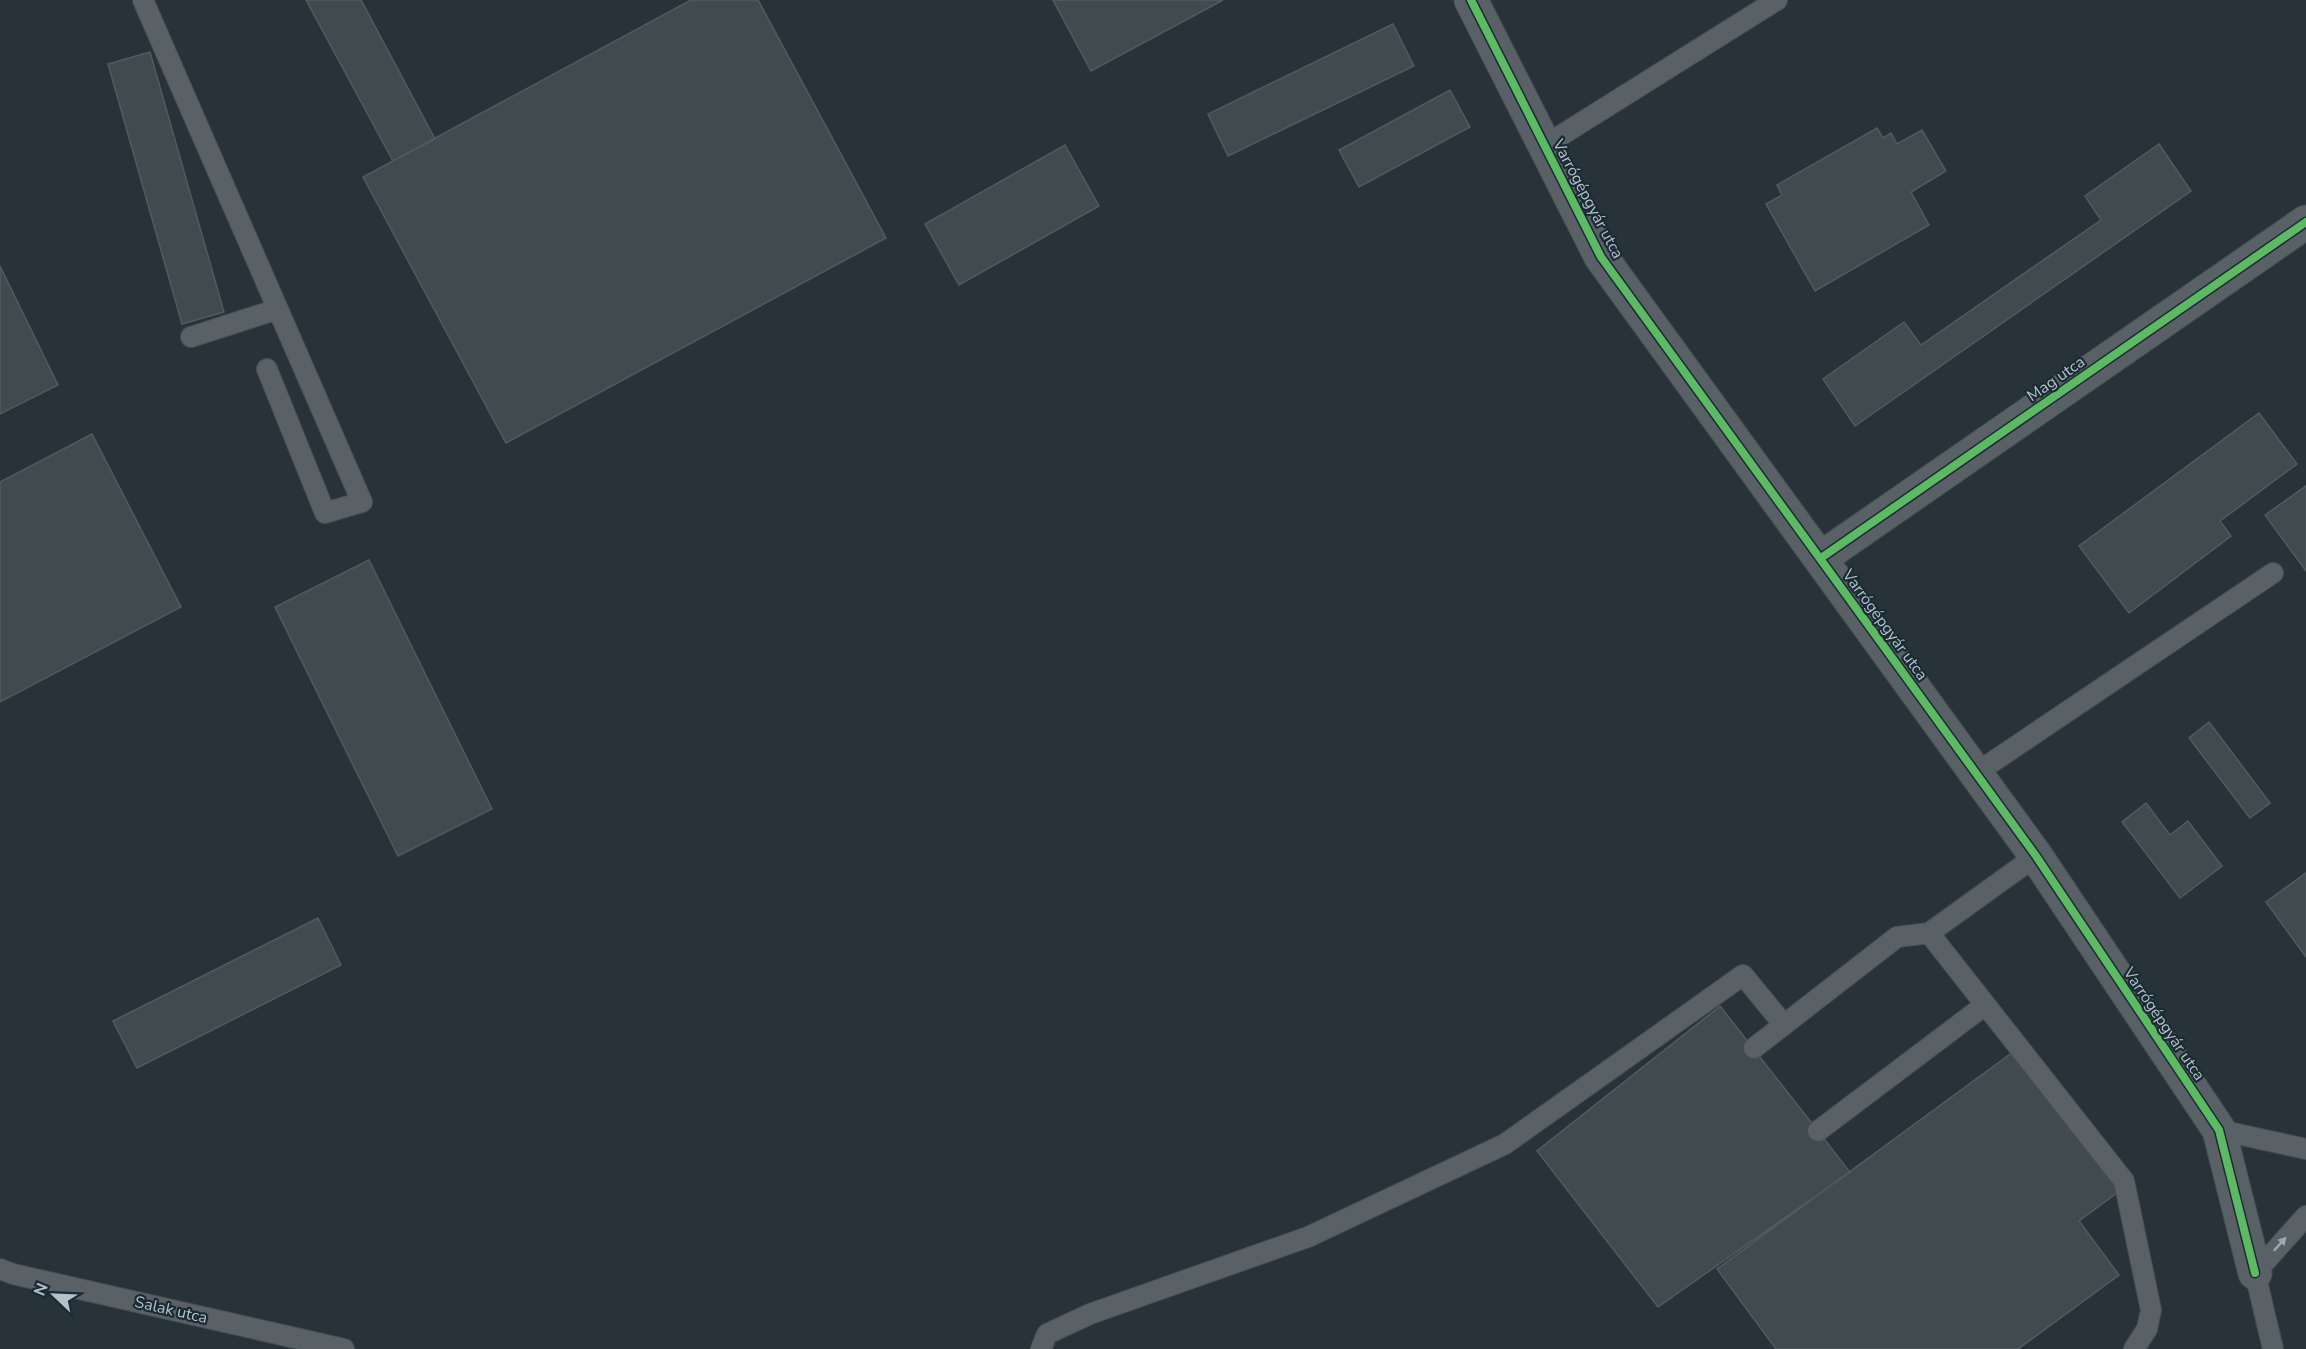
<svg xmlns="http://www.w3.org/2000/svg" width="2306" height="1349" font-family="'Nunito Sans',sans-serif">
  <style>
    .building { fill: #414a4e; stroke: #505b60; stroke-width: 1.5 }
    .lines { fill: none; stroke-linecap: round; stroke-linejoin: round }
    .service-casing { stroke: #474f53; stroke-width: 22 }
    .minor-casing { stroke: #474f53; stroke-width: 35 }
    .service { stroke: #596166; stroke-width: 20 }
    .minor { stroke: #596166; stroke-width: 33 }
    .cycleway-casing { stroke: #1b2b34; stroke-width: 11 }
    .cycleway { stroke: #5cba63; stroke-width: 8 }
    .oneway { fill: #9ca9b1 }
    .labels { text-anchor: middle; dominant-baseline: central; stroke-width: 4.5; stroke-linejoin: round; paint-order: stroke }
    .street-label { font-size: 16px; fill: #b2c1ca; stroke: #1b2b34 }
  </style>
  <rect width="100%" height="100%" fill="#283339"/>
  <path class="building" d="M306,0H361L435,139L393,161Z
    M691,0H758L886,238L506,443L363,177Z
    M1053,0H1223L1091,71Z
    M1393,24L1414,66L1228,156L1208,114Z
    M150,52L224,312L182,324L108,64Z
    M1450,90L1470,127L1359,187L1339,150Z
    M1877,128L1883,138L1891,133L1897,144L1922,130L1946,171L1911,192L1929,225L1815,291L1766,204L1782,195L1777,185Z
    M2159,144L2191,191L1855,426L1823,379L1904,322L1921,345L2101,220L2085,196Z
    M1065,145L1099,206L959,285L925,224Z
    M0,266L58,385L0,414Z
    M2259,413L2297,464L2220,521L2231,536L2129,613L2079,546Z
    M92,434L181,607L0,702V482Z
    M2306,486V571L2265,515Z
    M369,560L492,809L398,856L275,607Z
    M2209,722L2270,803L2250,818L2189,738Z
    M2146,803L2170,835L2188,821L2222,866L2180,898L2122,822Z
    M2306,873V957L2266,902Z
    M318,918L341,965L137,1068L113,1021Z
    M1720,1006L1850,1172L1658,1307L1537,1151Z
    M2017,1049L2121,1190L2079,1221L2119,1275L2018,1349H1776L1717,1269Z"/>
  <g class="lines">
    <g class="service-casing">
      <path id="service" d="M143,0L362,502L325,513L267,369
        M1544,146L1777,0
        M191,337L278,309
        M1976,773L2273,573
        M2036,856L1929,933L2124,1181L2151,1310L2147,1329L2134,1349
        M1754,1048L1897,937L1929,933
        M2219,1130L2306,1149
        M1818,1131L1985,1005
        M0,1269L13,1274L344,1349
        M1041,1349L1047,1334L1090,1314L1308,1237L1505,1144L1743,975L1784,1025
        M2273,1349L2255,1273L2306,1216"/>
    </g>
    <g class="minor-casing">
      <path id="minor" d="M1471,0L1601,257L2036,856L2219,1130L2255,1273
        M1821,558L2306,222"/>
    </g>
    <use href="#service" class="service"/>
    <use href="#minor" class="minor"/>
    <g class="cycleway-casing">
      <path id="cycleway" d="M1471,0L1601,257L2036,856L2219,1130L2255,1273
        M1821,558L2306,222"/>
    </g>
    <use href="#cycleway" class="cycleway"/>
  </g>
  <defs><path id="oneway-solid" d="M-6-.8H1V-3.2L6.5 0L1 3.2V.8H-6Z" transform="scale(1.5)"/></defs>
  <use class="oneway" href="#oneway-solid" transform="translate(2280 1244) rotate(-48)"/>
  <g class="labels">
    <g class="street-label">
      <text transform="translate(1588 199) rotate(62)">Varrógépgyár utca</text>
      <text transform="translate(2056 379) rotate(-35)">Mag utca</text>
      <text transform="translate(1885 625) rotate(54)">Varrógépgyár utca</text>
      <text transform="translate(2164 1024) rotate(56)">Varrógépgyár utca</text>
      <text transform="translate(171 1310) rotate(13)">Salak utca</text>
    </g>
  </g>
  <g transform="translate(54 1295) rotate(293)" stroke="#1b2b34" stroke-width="4.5" paint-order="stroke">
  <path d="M0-4.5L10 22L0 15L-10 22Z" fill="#b2c1ca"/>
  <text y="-9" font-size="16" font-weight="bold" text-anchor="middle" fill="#b2c1ca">N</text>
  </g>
</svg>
